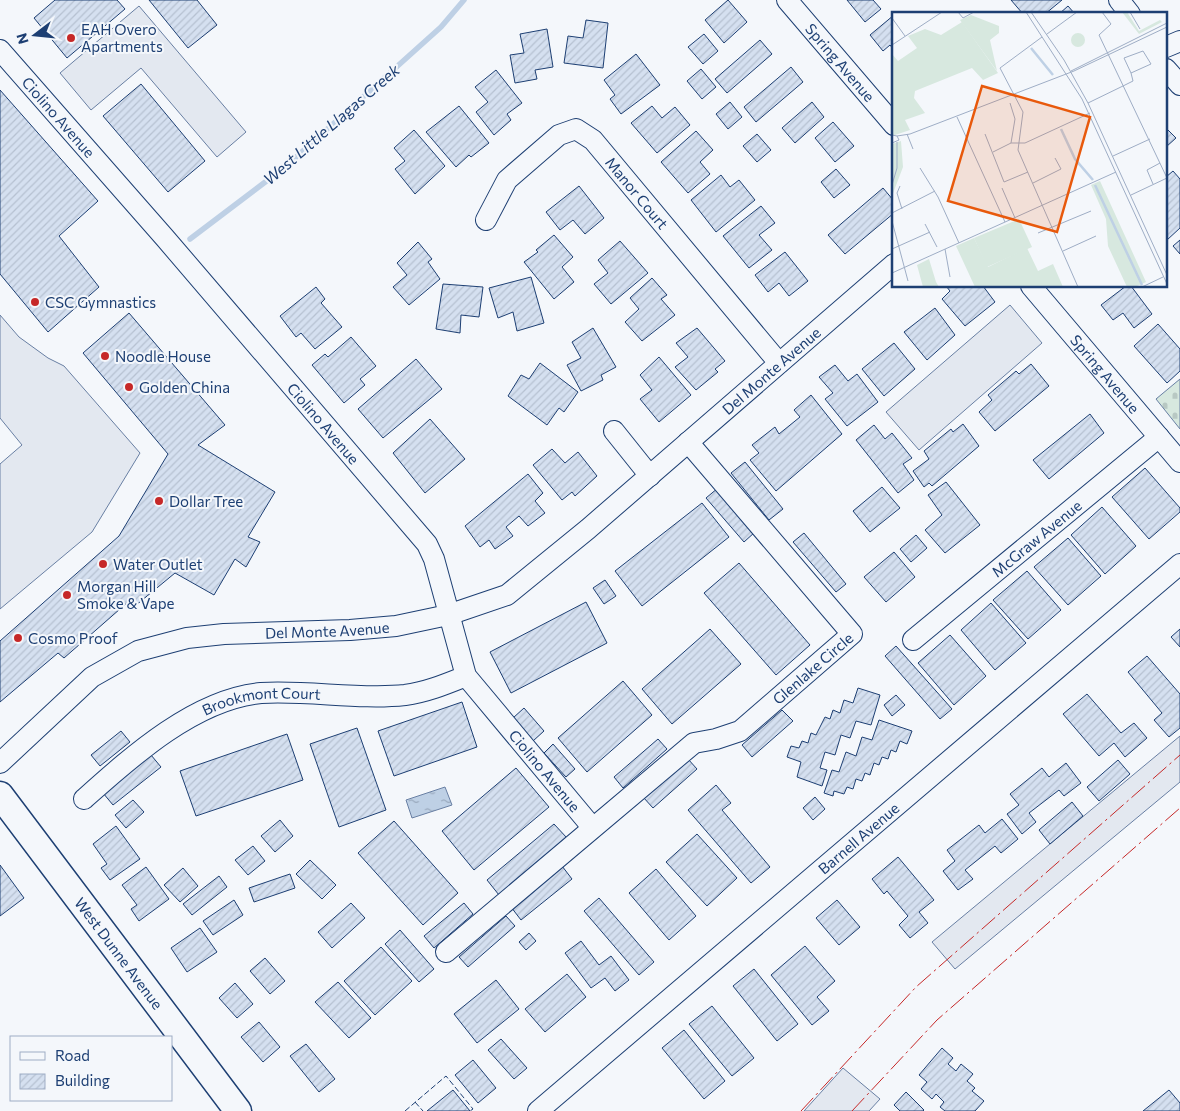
<svg xmlns="http://www.w3.org/2000/svg" width="1180" height="1111" font-family="Commissioner,sans-serif">
  <style>
    .cemetery { fill: url(#cemetery-stones); stroke: #687fa3 }
    .parking { fill: #e3e8f0; stroke: #687fa3 }
    .water { fill: url(#water-ripples); stroke: #687fa3 }
    .lines { fill: none; stroke-linecap: round; stroke-linejoin: round }
    .stream { stroke: #bed0e5; stroke-width: 5.5 }
    .building { fill: url(#building-hatch); stroke: #1d3f73 }
    .minor-casing { stroke: #1d3f73; stroke-width: 22 }
    .major-casing { stroke: #1d3f73; stroke-width: 29 }
    .minor { stroke: #f4f7fb; stroke-width: 20 }
    .major { stroke: #f4f7fb; stroke-width: 26 }
    .fence { stroke: #1d3f73; stroke-width: 1; stroke-dasharray: 6 2.5; stroke-linecap: butt }
    .power { stroke: #c62828; stroke-width: 1; stroke-dasharray: 18 4 2.5 4; stroke-linecap: butt }
    .poi-dot { fill: #c62828; stroke: #f4f7fb; stroke-width: 2 }
    .labels { text-anchor: middle; dominant-baseline: central; stroke-width: 4; stroke-linejoin: round; paint-order: stroke }
    .poi-label { font-size: 15px; fill: #1d3f73; stroke: #f4f7fb; text-anchor: start }
    .street-label { font-size: 15px; fill: #1d3f73; stroke: #f4f7fb }
    .water-label { font-size: 16px; font-style: italic; fill: #1d3f73; stroke: #f4f7fb }
    .inset-river { fill: none; stroke: #bed0e5; stroke-width: 2.5 }
    .inset-road { fill: none; stroke: #9eadc5; stroke-width: 1 }
    .view { fill: #e8590c; fill-opacity: 0.15; stroke: #e8590c; stroke-width: 2.5 }
    .inset-edge { fill: none; stroke: #1d3f73; stroke-width: 2.5 }
  </style>
  <defs>
    <pattern id="cemetery-stones" width="16" height="16" patternUnits="userSpaceOnUse" patternTransform="scale(1.25)"><rect width="16" height="16" fill="#d7e8df"/><path d="M2 7V4a2 2 0 0 1 4 0v3zM10 15v-3a2 2 0 0 1 4 0v3z" fill="#b8c8c3"/></pattern>
    <pattern id="water-ripples" width="26" height="14" patternUnits="userSpaceOnUse" patternTransform="scale(1.25)"><rect width="26" height="14" fill="#bed0e5"/><path d="M2 4q2-2 4 0t4 0M15 11q2-2 4 0t4 0" fill="none" stroke="#9aaabe"/></pattern>
    <pattern id="building-hatch" width="6" height="6" patternUnits="userSpaceOnUse" patternTransform="scale(1.25)"><rect width="6" height="6" fill="#d5e0f0"/><path d="M-1 1l2-2M0 6l6-6M5 7l2-2" fill="none" stroke="#b6c1d1"/></pattern>
  </defs>
  <rect width="100%" height="100%" fill="#f4f7fb"/>
  <path class="cemetery" d="M1180,379V429L1156,399Z"/>
  <path class="parking" d="M139,6L246,132L217,157L141,68L91,110L60,73Z
    M1010,305L1042,343L919,450L886,412Z
    M0,315L19,337L48,358L64,366L140,453L92,532L0,609V464L22,445L0,418Z
    M1180,736V782L955,969L932,942Z
    M843,1068L880,1099L869,1111H804Z"/>
  <path class="water" d="M445,787L452,805L412,818L406,800Z"/>
  <g class="lines">
    <path class="stream" d="M190,239L285,167L441,27L464,0"/>
  </g>
  <path class="building" d="M55,0H117L125,9L67,58L34,18Z
    M149,0H197L217,25L188,48Z
    M728,0L747,22L724,43L705,20Z
    M847,0H873L881,9L865,22Z
    M1011,0H1062L1045,14H1023Z
    M1068,6L1075,14H1059Z
    M894,15V50L890,45L883,51L870,35Z
    M586,20L608,23L603,68L564,63L568,36L583,38Z
    M547,29L553,67L535,70L537,79L515,83L510,55L524,53L520,34Z
    M704,34L718,51L703,64L688,47Z
    M760,40L772,54L727,93L715,79Z
    M636,54L660,85L621,114L610,99L615,95L604,80Z
    M791,67L803,82L756,122L744,107Z
    M701,69L716,87L702,99L687,81Z
    M496,70L522,103L507,114L511,120L494,135L476,112L488,102L475,87Z
    M141,84L205,161L168,192L103,116Z
    M0,90L98,201L59,236L99,287L48,332L0,274Z
    M730,102L742,117L728,129L716,114Z
    M812,102L824,117L795,143L782,128Z
    M459,106L489,143L471,157L469,155L456,167L426,132Z
    M652,106L662,118L675,107L690,125L657,153L631,123Z
    M833,122L854,146L835,162L815,138Z
    M1166,128L1176,138L1166,147Z
    M414,130L445,166L415,194L395,169L405,161L394,148Z
    M696,131L713,150L700,162L710,174L688,193L661,162Z
    M757,134L771,150L757,162L743,146Z
    M836,169L850,185L834,198L821,182Z
    M1173,171L1180,179V228L1167,240L1166,177Z
    M721,175L730,187L739,180L755,200L716,232L691,200Z
    M579,186L604,218L585,234L573,220L560,230L546,212Z
    M883,188L894,201V213L845,254L828,235Z
    M761,206L775,223L759,235L772,250L749,268L723,236Z
    M554,235L573,257L562,267L574,282L554,299L524,262L538,252L536,250Z
    M1180,240V254L1173,246Z
    M620,241L648,273L611,304L594,284L608,273L598,260Z
    M418,242L432,259L428,262L440,279L409,305L393,287L407,275L397,263Z
    M785,252L808,281L789,296L779,283L768,292L755,275Z
    M531,277L544,323L517,331L513,312L498,318L489,288Z
    M652,278L667,295L661,299L675,315L642,341L625,322L639,309L630,298Z
    M443,284L483,287L479,317L461,315L460,333L436,329Z
    M946,286H983L995,302L965,326L942,299L950,291Z
    M1126,286H1131L1152,314L1134,328L1123,313L1113,320L1101,305Z
    M316,287L325,299L321,303L342,327L315,349L301,333L296,337L280,316Z
    M935,308L955,335L927,360L904,332Z
    M129,313L225,425L198,445L275,492L248,537L260,542L246,567L235,559L214,595L175,573L135,606L128,602L64,658L58,653L0,702V641L119,536L168,454L83,353Z
    M1158,324L1180,349V371L1167,383L1134,346Z
    M593,328L616,367L601,375L603,380L581,391L567,365L581,358L572,342Z
    M697,328L725,361L715,369L718,372L696,390L675,367L688,357L676,343Z
    M351,337L376,366L360,379L365,385L344,403L312,365L325,354L328,357Z
    M894,343L915,369L884,396L862,369Z
    M659,357L691,395L659,422L640,399L652,390L640,375Z
    M416,359L442,389L383,438L358,409Z
    M540,363L578,392L564,412L559,408L547,425L508,396L521,375L529,379Z
    M1031,364L1049,386L995,431L979,412L992,400L988,395L1016,371L1019,374Z
    M835,365L848,381L857,374L878,402L847,426L825,399L833,393L819,377Z
    M811,395L842,434L776,491L750,460L759,453L752,445L775,427L779,434L800,417L794,410Z
    M1090,414L1104,433L1049,479L1033,460Z
    M430,419L465,459L425,493L393,453Z
    M963,424L979,446L932,486L929,483L924,487L913,471L929,459L924,451L951,429L953,432Z
    M874,425L885,439L892,433L912,458L903,464L914,480L898,493L856,440Z
    M552,449L565,463L578,452L597,476L575,496L572,492L562,500L533,465Z
    M745,462L783,509L769,520L731,473Z
    M1145,468L1180,508V512L1149,539L1112,497Z
    M528,474L543,493L535,501L545,513L528,526L519,516L506,527L513,536L495,549L489,540L480,547L465,526Z
    M946,482L980,525L945,553L925,530L942,515L928,495Z
    M882,487L900,508L870,532L853,511Z
    M718,488L755,532L744,542L706,498Z
    M702,503L729,537L642,606L615,571Z
    M1102,507L1136,546L1105,574L1071,535Z
    M804,533L846,584L836,592L793,542Z
    M916,535L927,548L911,562L900,549Z
    M1068,538L1101,576L1068,605L1034,567Z
    M894,552L915,577L886,602L864,577Z
    M739,563L810,645L776,675L704,593Z
    M1027,571L1061,610L1028,639L993,600Z
    M605,580L616,596L604,604L593,588Z
    M586,602L607,643L511,693L490,652Z
    M991,603L1026,643L995,670L961,630Z
    M710,629L741,664L672,724L642,689Z
    M1180,629V647L1171,637Z
    M950,635L986,676L954,705L918,663Z
    M896,646L952,709L940,719L885,656Z
    M1147,656L1180,694V728L1169,737L1154,720L1162,713L1128,672Z
    M623,681L652,715L587,772L558,738Z
    M858,688L880,695L871,725L856,721L850,738L841,735L835,755L825,752L820,768L827,770L822,786L797,777L801,762L787,757L791,746L799,748L802,741L808,743L811,733L816,735L825,717L830,719L833,710L840,713L844,700L853,703Z
    M1087,694L1121,733L1134,723L1147,738L1125,757L1114,743L1099,756L1063,714Z
    M896,695L905,705L892,716L884,705Z
    M462,702L477,747L394,776L378,731Z
    M524,708L544,731L533,741L513,718Z
    M782,710L793,721L752,757L742,745Z
    M879,720L912,731L907,744L900,741L896,752L891,750L888,759L882,757L879,765L874,763L870,775L865,773L862,781L856,779L853,789L847,787L844,794L834,791L833,796L824,793L832,770L839,772L846,752L856,756L862,737L872,740Z
    M357,728L386,810L339,827L310,744Z
    M121,731L130,742L100,766L91,755Z
    M287,734L303,780L196,816L180,771Z
    M658,739L667,749L623,788L614,777Z
    M553,744L575,769L566,777L544,753Z
    M151,755L161,767L113,805L103,793Z
    M688,759L697,769L653,808L643,797Z
    M1118,760L1130,774L1099,801L1087,787Z
    M1066,763L1081,783L1064,796L1059,790L1029,813L1036,822L1022,834L1007,814L1019,805L1010,794L1042,768L1049,777Z
    M516,768L549,807L474,870L442,831Z
    M716,785L731,803L722,810L770,867L751,883L688,810Z
    M815,797L825,809L813,820L803,808Z
    M133,800L144,812L126,828L115,815Z
    M1072,802L1083,816L1050,844L1039,830Z
    M1002,819L1018,839L1001,853L995,846L965,870L973,879L958,890L943,871L955,861L947,850L979,825L985,833Z
    M280,820L293,836L275,852L261,836Z
    M394,821L458,893L423,925L358,853Z
    M554,824L567,838L499,895L487,880Z
    M116,826L140,859L110,880L101,868L107,864L93,844Z
    M697,834L737,878L707,906L666,862Z
    M253,846L265,861L248,875L235,860Z
    M898,857L934,900L919,912L928,923L910,938L899,925L908,916L887,891L884,894L872,879Z
    M310,860L336,885L322,899L296,874Z
    M0,865L24,898L0,916Z
    M562,866L572,879L521,920L511,907Z
    M146,867L169,899L139,921L131,909L137,905L122,885Z
    M183,868L198,886L180,902L164,885Z
    M656,869L696,916L669,940L629,893Z
    M290,874L295,888L254,902L249,888Z
    M219,876L227,887L192,915L183,904Z
    M599,898L654,962L639,975L584,911Z
    M234,900L243,915L213,935L203,921Z
    M837,900L860,927L839,945L816,918Z
    M351,903L365,918L332,948L318,932Z
    M464,903L473,914L434,948L424,936Z
    M506,916L515,926L468,967L459,957Z
    M200,928L217,952L187,972L171,948Z
    M400,930L434,969L419,982L385,944Z
    M529,933L536,941L526,950L519,942Z
    M581,941L599,965L611,956L629,980L615,991L605,978L591,988L565,953Z
    M805,946L835,981L817,997L829,1011L812,1025L771,975Z
    M381,947L412,981L375,1015L344,981Z
    M265,958L285,981L270,994L250,971Z
    M754,969L798,1024L777,1041L733,986Z
    M567,974L586,997L545,1032L525,1009Z
    M496,980L519,1009L477,1043L454,1014Z
    M338,982L371,1018L349,1038L315,1002Z
    M235,983L253,1004L237,1018L219,998Z
    M712,1006L754,1058L732,1076L689,1024Z
    M259,1022L280,1047L263,1062L241,1037Z
    M684,1030L725,1081L704,1099L662,1048Z
    M501,1039L527,1068L514,1079L488,1050Z
    M306,1044L335,1079L319,1092L290,1056Z
    M942,1048L953,1058L948,1064L956,1071L961,1064L973,1074L967,1081L975,1088L972,1091L984,1101L975,1111H945L940,1107L944,1102L936,1094L932,1099L921,1089L927,1082L919,1075Z
    M473,1060L496,1088L478,1103L455,1075Z
    M453,1090L470,1111H427Z
    M1169,1090L1180,1103V1111H1143Z
    M906,1092L924,1110L923,1111H900L894,1105Z"/>
  <g class="lines">
    <g class="minor-casing">
      <g id="minor">
        <path id="s1" d="M787,0L894,125"/>
        <path d="M1119,0L1130,14"/>
        <path d="M1166,47L1180,41"/>
        <path id="s2" d="M0,50L165,238L427,544L434,559L466,676L592,827"/>
        <path d="M1166,69L1180,85"/>
        <path id="s3" d="M486,220L507,180L559,135L576,129L593,140L779,363"/>
        <path id="s4" d="M1031,286L1180,462"/>
        <path d="M614,431L650,476"/>
        <path id="s5" d="M913,640L1159,437"/>
        <path id="s6" d="M0,763L92,677L138,651L187,638L224,634L350,630L396,626L448,615L507,595L588,529L894,264"/>
        <path id="s7" d="M84,799C131,757 195,699 261,693C307,690 360,700 405,695C427,692 446,684 466,676"/>
        <path id="s8" d="M446,952L694,743L716,739L740,731L852,634L688,442"/>
        <path id="s9" d="M538,1111L1180,564"/>
      </g>
    </g>
    <g class="major-casing">
      <g id="major">
        <path id="s10" d="M0,795L238,1111"/>
      </g>
    </g>
    <use href="#minor" class="minor"/>
    <use href="#major" class="major"/>
    <path class="fence" d="M415,1102L423,1111
      M405,1111L446,1076L473,1109L470,1111"/>
    <path class="power" d="M801,1111L916,987L1180,755
      M852,1111L937,1020L1180,808"/>
  </g>
  <g class="poi-dot">
    <circle cx="71" cy="38" r="5"/>
    <circle cx="35" cy="302" r="5"/>
    <circle cx="105" cy="356" r="5"/>
    <circle cx="129" cy="387" r="5"/>
    <circle cx="159" cy="501" r="5"/>
    <circle cx="103" cy="564" r="5"/>
    <circle cx="67" cy="595" r="5"/>
    <circle cx="18" cy="638" r="5"/>
  </g>
  <g class="labels">
    <g class="poi-label">
      <text x="81" y="29">EAH Overo<tspan x="81" dy="17">Apartments</tspan></text>
      <text x="45" y="302">CSC Gymnastics</text>
      <text x="115" y="356">Noodle House</text>
      <text x="139" y="387">Golden China</text>
      <text x="169" y="501">Dollar Tree</text>
      <text x="113" y="564">Water Outlet</text>
      <text x="77" y="586">Morgan Hill<tspan x="77" dy="17">Smoke &amp; Vape</tspan></text>
      <text x="28" y="638">Cosmo Proof</text>
    </g>
    <g class="street-label">
      <text stroke="none"><textPath href="#s1" startOffset="82">Spring Avenue</textPath></text>
      <text stroke="none"><textPath href="#s2" startOffset="89">Ciolino Avenue</textPath></text>
      <text stroke="none"><textPath href="#s3" startOffset="221">Manor Court</textPath></text>
      <text stroke="none"><textPath href="#s6" startOffset="901">Del Monte Avenue</textPath></text>
      <text stroke="none"><textPath href="#s4" startOffset="115">Spring Avenue</textPath></text>
      <text stroke="none"><textPath href="#s2" startOffset="494">Ciolino Avenue</textPath></text>
      <text stroke="none"><textPath href="#s5" startOffset="160">McGraw Avenue</textPath></text>
      <text stroke="none"><textPath href="#s6" startOffset="370">Del Monte Avenue</textPath></text>
      <text stroke="none"><textPath href="#s8" startOffset="468">Glenlake Circle</textPath></text>
      <text stroke="none"><textPath href="#s7" startOffset="209">Brookmont Court</textPath></text>
      <text stroke="none"><textPath href="#s2" startOffset="914">Ciolino Avenue</textPath></text>
      <text stroke="none"><textPath href="#s9" startOffset="421">Barnell Avenue</textPath></text>
      <text stroke="none"><textPath href="#s10" startOffset="198">West Dunne Avenue</textPath></text>
    </g>
    <g class="water-label">
      <text transform="translate(331 124) rotate(-41)">West Little Llagas Creek</text>
    </g>
  </g>
  <g transform="translate(892 12)">
    <rect width="275" height="275" fill="#f4f7fb"/>
    <path d="M230,0H235L247,19L268,8L270,10L247,22ZM70,10L106,61L91,68L80,56L23,79L22,86L33,101L13,108L18,118L0,124V42L6,49L25,36L16,24L33,17L49,23ZM179 28a7 7 0 1 1 14 0a7 7 0 1 1-14 0ZM9,129L11,155L0,184V132ZM82,226L96,255L135,236L146,259L161,252L171,275H83L64,234ZM37,247L44,270L47,275H31L25,253Z" fill="#d7e8df"/>
    <path d="M127,207L140,235L95,255L82,226Z" fill="#d7e8df"/>
    <path d="M79,3L107,14V21L98,28L105,59L68,8ZM208,169L254,270L243,275H235L216,234L214,207L199,173Z" fill="#d7e8df"/>
    <path class="inset-river" d="M139,36L161,63M169,117L183,147L201,168M203,173L250,273"/>
    <path class="inset-road" d="M66,0L71,6L82,0M134,0L190,87L275,272M139,0L172,48L196,91L275,263M210,0L219,12L207,23L275,166M238,0L248,17M0,6L13,24M155,22L185,0M150,25L108,56L131,100L126,138L186,275M0,33L50,0M179,59L275,11M233,73L241,69L239,61L259,52L251,39L232,46L239,61M118,91L123,107L119,131M196,91L233,73M65,105L113,210M15,122L21,137M93,122L112,170L136,160M0,123L5,124L7,128L0,131M5,124L18,122L182,59L275,15M101,140L119,131H133L198,101M221,144L258,127M28,156L46,185L67,231M141,171L169,157L163,146M261,172L255,158L268,151M0,173L5,156V130M8,174L5,181L10,197M110,176L123,206M239,183L275,166M0,201L43,179M0,209L16,269M33,212L45,235M146,221L199,199M0,237L38,220M53,237L58,265M171,239L204,224M0,261L224,160M250,275L271,265"/>
    <path class="view" d="M90,74L198,105L165,220L56,189Z"/>
    <rect width="275" height="275" class="inset-edge"/>
  </g>
  <rect x="10" y="1036" width="162" height="65" fill="#f4f7fb" stroke="#9eadc5"/>
  <rect x="20" y="1052" width="25" height="8" fill="#f4f7fb" stroke="#9eadc5"/>
  <text x="55" y="1061" font-size="15" fill="#1d3f73">Road</text>
  <rect x="20" y="1074" width="25" height="15" fill="url(#building-hatch)" stroke="#9eadc5"/>
  <text x="55" y="1086" font-size="15" fill="#1d3f73">Building</text>
  <g transform="translate(35 35) rotate(254)" stroke="#f4f7fb" stroke-width="4" paint-order="stroke">
  <path d="M0-4L9 19L0 12L-9 19Z" fill="#1d3f73"/>
  <text y="-8" font-size="14" font-weight="bold" text-anchor="middle" fill="#1d3f73">N</text>
  </g>
</svg>
